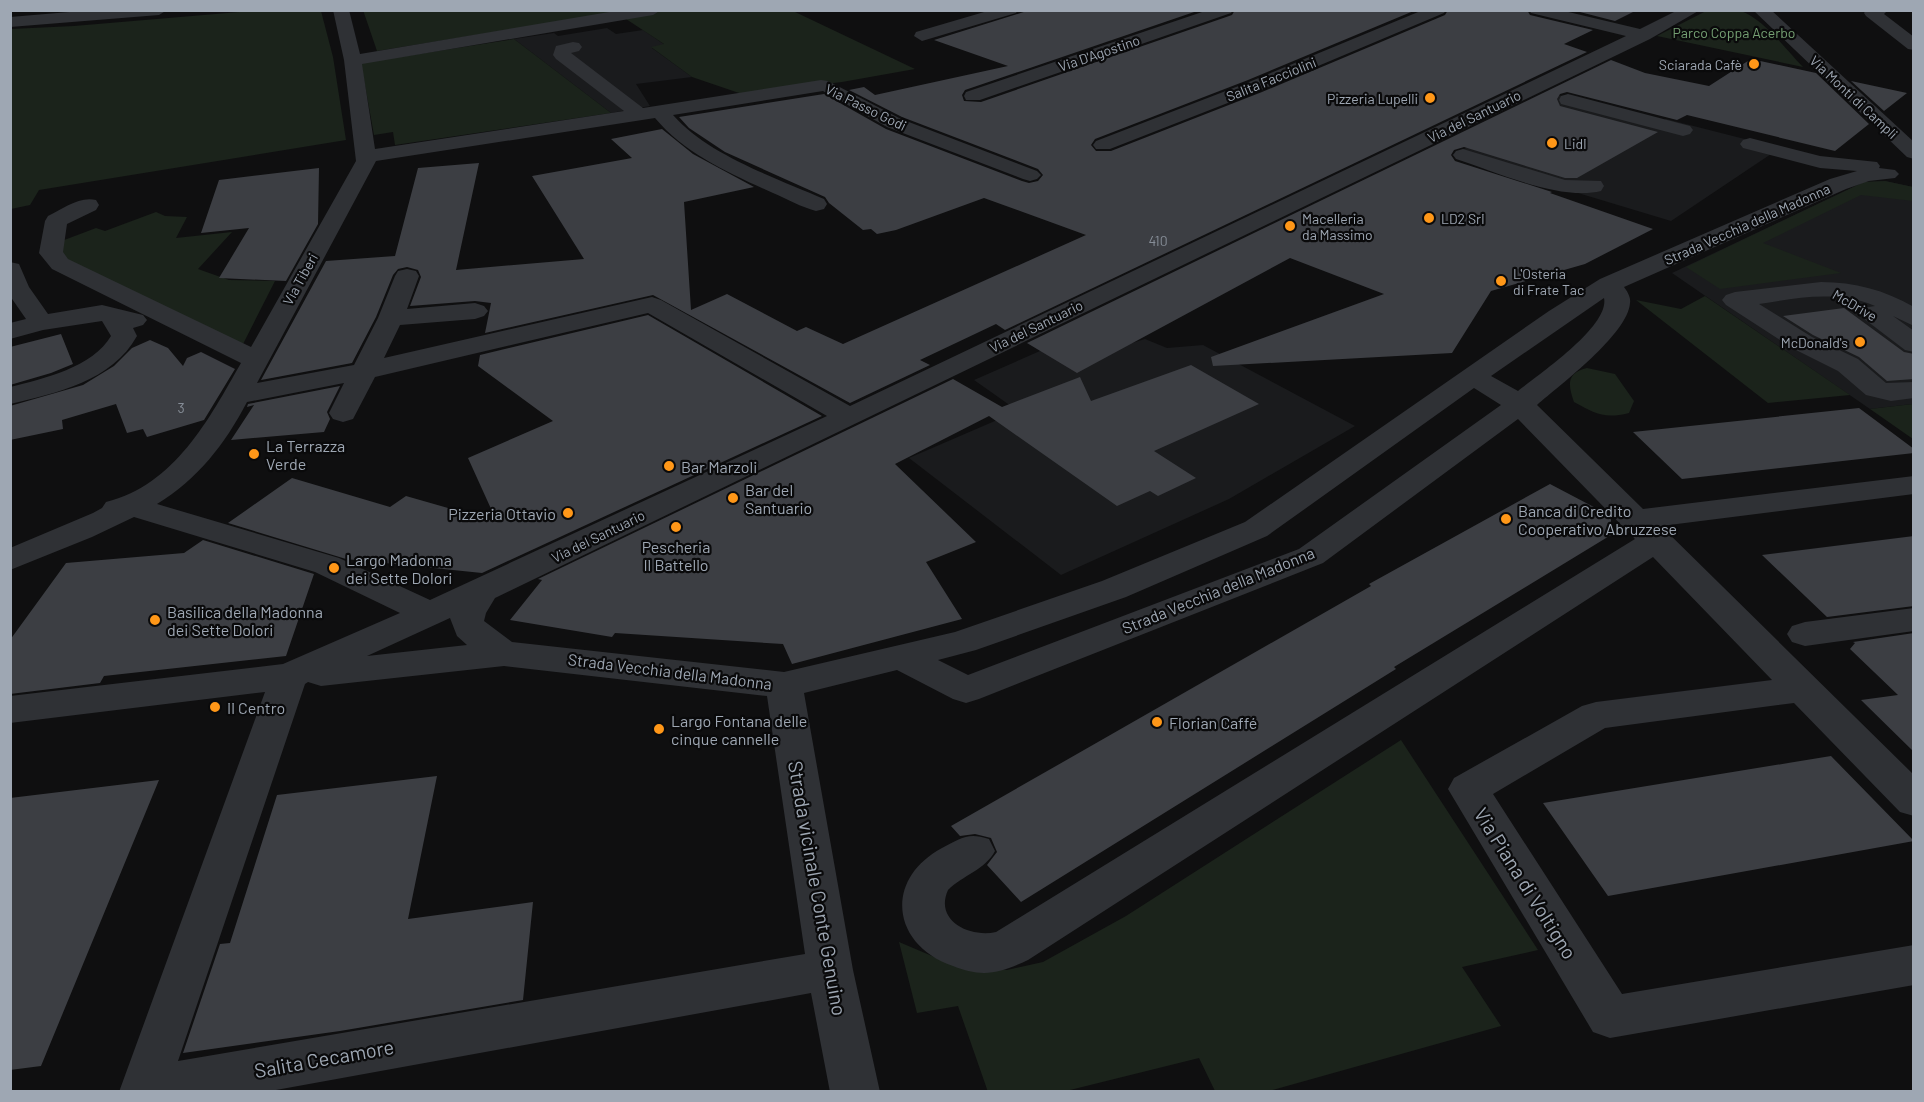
<svg xmlns="http://www.w3.org/2000/svg" width="1924" height="1102" font-family="Barlow,sans-serif">
  <style>
    .built { fill: #1a1b1d }
    .green { fill: #1b231b }
    .building { fill: #3c3e43 }
    .lines { fill: none; stroke-linecap: round; stroke-linejoin: round }
    .minor { fill: #2f3135; fill-rule: evenodd }
    .poi-dot { fill: #ff9718; stroke: #0a0a0b; stroke-width: 2 }
    .labels { text-anchor: middle; dominant-baseline: central; stroke-width: 4.5; stroke-linejoin: round; paint-order: stroke }
    .far-park-label { font-size: 14px; fill: #75a073; stroke: #0a0a0b }
    .far-street-label { font-size: 14px; fill: #9ea7b3; stroke: #0a0a0b }
    .far-poi-label { font-size: 14px; fill: #9ea7b3; stroke: #0a0a0b; text-anchor: start }
    .number-label { font-size: 14px; fill: #868d97 }
    .poi-label { font-size: 16px; fill: #9ea7b3; stroke: #0a0a0b; text-anchor: start }
    .street-label { font-size: 16px; fill: #9ea7b3; stroke: #0a0a0b }
    .near-street-label { font-size: 20px; fill: #9ea7b3; stroke: #0a0a0b }
  </style>
  <rect width="100%" height="100%" fill="#0f0f10"/>
  <path class="built" d="M607,28L616,34L643,30L665,45L652,48L692,77L636,84L650,106L611,113L514,39L554,33L558,36Z
    M1558,95L1663,121L1666,119L1780,148L1671,221L1452,155L1551,106Z
    M1885,181L1913,187V404L1870,409L1672,273L1864,182Z
    M1097,326L1132,343L1145,339L1167,348L1203,345L1355,426L1229,499L1061,575L909,458L1018,411L974,380Z"/>
  <path class="green" d="M363,10L625,11L377,51Z
    M658,10L793,11L915,69L842,82L742,94L692,77L651,47L664,44L623,17Z
    M1708,10C1718,10 1731,8 1741,11C1765,20 1785,49 1803,67L1657,36Z
    M251,11H321L333,57L346,140L39,190L30,205L11,209V29L74,26Z
    M514,39L611,113L395,145L393,132L374,135L361,63Z
    M1885,181L1913,187V201L1861,195L1763,243L1841,273L1720,289L1686,267L1864,182Z
    M156,212L165,216L187,217L176,238L232,232L198,269L229,280L275,281L242,346L61,261L59,242L96,228L105,231Z
    M1705,296L1850,395L1768,403L1636,300L1681,309Z
    M1587,368L1615,374L1634,401L1629,413C1604,419 1596,414 1574,402C1568,385 1566,373 1587,368Z
    M1913,404V439L1870,409Z
    M1401,740L1538,950L1462,967L1501,1026L1269,1091H1215L1199,1058L1066,1091L988,1092L958,1006L917,1013L899,942L958,967L1007,970L1043,962L1126,916Z"/>
  <path class="building" d="M1030,10H1200L965,90L962,95L964,101L981,102L1232,15L1235,10H1416L1248,80L1095,139L1091,145L1096,151H1111L1262,92L1445,15L1448,10H1527L1530,15L1593,30L1564,44L1587,52L1005,330L996,324L920,360L930,365L850,403L653,295L485,333L491,303L475,301L410,306L421,277L418,270L407,267L398,269L393,275L376,317L352,363L261,380L326,261L395,256L418,168L479,163L456,270L584,259L532,176L632,158L611,139L662,129L693,154L754,187L684,202L691,310L727,294L797,331L806,327L843,344L1086,235L984,198L896,230L877,234L871,229L863,230L829,203L825,197L725,152L689,128L679,117L824,94L886,129L1022,181L1029,183L1038,181L1043,175L1038,169L902,117L849,90L864,87L875,95L1008,66L934,40Z
    M1572,10H1637L1615,21Z
    M1751,59L1816,73L1869,124L1835,151L1687,115L1677,120L1567,92L1560,94L1557,99L1560,106L1658,132L1577,178H1565L1464,147L1454,150L1451,155L1455,161L1552,192L1550,193L1653,229L1585,264L1491,291L1452,353L1213,366L1211,357L1384,294L1290,258L1077,373L1027,343L1611,60L1645,73L1709,86Z
    M1851,81L1907,93L1884,111Z
    M319,168L318,224L286,281L219,278L249,228L201,233L219,180Z
    M1844,308L1904,352L1914,354V379L1887,381L1859,357L1813,335L1783,316Z
    M648,315L822,416L482,573L346,559L228,523L292,478L390,507L406,496L497,522L468,458L553,421L478,366L480,355Z
    M61,334L73,364L51,373L10,385V347Z
    M150,340L168,348L183,366L187,358L201,352L235,369L204,420L147,437L143,429L127,433L116,404L62,420L63,429L10,440V406L83,385L114,366L132,348Z
    M1191,365L1259,404L1154,451L1196,478L1158,496L1150,491L1117,506L989,416L895,464L976,542L926,562L962,619L792,664L783,644L615,633L612,637L510,620L542,580L538,579L953,379L1002,407L1080,377L1091,401Z
    M340,386L327,412L330,419L324,432L231,440L254,405L247,407L248,404Z
    M1859,408L1914,449V453L1682,479L1633,432Z
    M1550,484L1609,515L1611,518V535L1394,667L1396,669L1021,902L987,865L997,852L991,838L975,834L960,836L951,826L1371,586L1369,584Z
    M1914,536V606L1827,617L1762,555Z
    M203,540L314,574L286,656L104,676L100,683L10,694V640L66,563L184,553Z
    M1914,633V752L1861,700L1898,695L1850,649L1855,643L1853,642Z
    M1831,756L1914,841L1608,896L1543,803Z
    M437,776L408,919L533,902L523,1000L340,1031L183,1053L220,944L230,943L277,795Z
    M159,780L41,1066L10,1070V798Z"/>
  <g class="lines">
    <path class="minor" d="M93,10H167L159,15L10,27V17Z
      M333,10H349L360,54L621,10H661L653,15L362,64L375,149L624,111L556,59L553,55L556,46L573,42L579,43L582,47L579,51L571,53L643,108L821,80L828,81L901,119L1037,171L1041,175L1037,179L1030,181L1023,179L887,127L823,91L673,115C708,155 776,178 824,199L827,204L824,209L816,211C801,207 787,199 773,193C731,174 685,154 655,118L376,161L257,383L354,365L378,318L395,276L398,271L407,269L416,271L419,276L407,309L475,303L484,306L488,311L484,316L475,319L400,325L384,358L652,297L661,300L850,406L1626,36L1531,13L1529,10H1560L1640,29L1678,10H1700L1650,39L495,598L486,613L484,621L512,642L784,672L955,632L1102,581L1245,522L1549,311L1600,279L1830,179L1857,171L1820,168L1743,148L1740,144L1743,140L1750,138L1820,156L1877,162L1880,166L1879,168L1895,170L1899,174L1895,178L1869,181L1846,189L1624,287C1627,291 1631,297 1630,303C1628,334 1560,385 1537,405L1643,509L1914,476V494L1661,526L1914,775V816L1900,812L1794,703L1605,728L1493,794L1622,994L1914,945V985L1610,1038L1593,1032L1448,789L1454,778L1582,706L1596,702L1772,680L1653,557L1028,960C1015,966 999,973 984,973C974,973 963,970 953,966C892,945 883,880 942,848C961,838 968,832 989,839L995,851C985,870 963,875 948,890C934,921 970,938 996,932L1635,539L1518,419L1323,563L979,699L966,703L953,699L897,670L804,693L853,970L880,1092H830L811,993L265,1092H119L265,692L10,723V696L283,664L400,613L315,572L134,517L92,537L10,570V548L93,513L102,508L106,502C175,485 209,419 241,363L52,269L39,253L45,221L48,216C63,209 79,196 96,200L99,205L96,210L67,224L63,252L68,259L251,347L356,161L344,60ZM1604,298C1610,326 1539,374 1518,391L1491,376ZM648,313L827,416L430,600L339,558L157,504C198,479 225,444 247,402L344,383L329,413L333,419L343,422L353,419L375,377ZM1474,388L1501,405L1299,549L968,675L938,660L976,650L1126,597L1267,536ZM450,618L457,636L467,645L367,656ZM504,666L767,696L805,954L178,1061L305,684L308,682L321,686Z
      M991,10H1018L1016,13L922,41L914,36L916,32Z
      M1208,10H1233L1231,13L980,100H966L964,96L966,92Z
      M1423,10H1446L1444,13L1261,90L1110,149H1096L1093,145L1096,141L1249,82Z
      M1753,10H1771L1914,142V159L1907,157Z
      M1866,10H1888L1884,14L1914,37V50L1908,49L1866,16L1864,13Z
      M1568,94L1690,126L1693,130L1690,134L1683,136L1561,104L1559,100L1561,96Z
      M1463,149L1565,180L1601,181L1604,186L1601,191C1560,201 1496,172 1456,159L1453,155L1456,151Z
      M10,262L19,264L29,287L48,314L102,305L143,315L147,320L143,325L133,328L137,336C112,381 57,393 10,404V387C43,379 93,367 111,336L102,321L43,330L10,339V323L26,319L10,296Z
      M1821,282C1855,282 1884,290 1914,307V326L1893,316L1914,331V352L1905,350L1863,318L1859,313L1863,308L1875,306C1838,290 1796,298 1759,304L1812,337L1858,359L1886,383L1914,382V398L1891,401L1866,395L1838,371L1794,349L1726,305L1722,300L1726,295L1735,292Z
      M1914,608V631L1805,646L1792,642L1787,634L1792,626L1805,622Z"/>
  </g>
  <g class="poi-dot">
    <circle cx="1754" cy="64" r="6"/>
    <circle cx="1430" cy="98" r="6"/>
    <circle cx="1552" cy="143" r="6"/>
    <circle cx="1429" cy="218" r="6"/>
    <circle cx="1290" cy="226" r="6"/>
    <circle cx="1501" cy="281" r="6"/>
    <circle cx="1860" cy="342" r="6"/>
    <circle cx="254" cy="454" r="6"/>
    <circle cx="669" cy="466" r="6"/>
    <circle cx="733" cy="498" r="6"/>
    <circle cx="568" cy="513" r="6"/>
    <circle cx="1506" cy="519" r="6"/>
    <circle cx="676" cy="527" r="6"/>
    <circle cx="334" cy="568" r="6"/>
    <circle cx="155" cy="620" r="6"/>
    <circle cx="215" cy="707" r="6"/>
    <circle cx="1157" cy="722" r="6"/>
    <circle cx="659" cy="729" r="6"/>
  </g>
  <g class="labels">
    <g class="far-park-label">
      <text x="1734" y="32">Parco Coppa Acerbo</text>
    </g>
    <g class="far-street-label">
      <text transform="translate(1099 53) rotate(-19)">Via D'Agostino</text>
      <text transform="translate(1271 79) rotate(-22)">Salita Facciolini</text>
      <text transform="translate(1854 97) rotate(43)">Via Monti di Campli</text>
      <text transform="translate(866 107) rotate(26)">Via Passo Godi</text>
      <text transform="translate(1474 116) rotate(-26)">Via del Santuario</text>
      <text transform="translate(1747 224) rotate(-24)">Strada Vecchia della Madonna</text>
      <text transform="translate(300 279) rotate(-61)">Via Tiberi</text>
      <text transform="translate(1855 305) rotate(30)">McDrive</text>
      <text transform="translate(1036 326) rotate(-26)">Via del Santuario</text>
      <text transform="translate(598 536) rotate(-26)">Via del Santuario</text>
    </g>
    <g class="far-poi-label">
      <text x="1742" y="64" text-anchor="end">Sciarada Cafè</text>
      <text x="1418" y="98" text-anchor="end">Pizzeria Lupelli</text>
      <text x="1564" y="143">Lidl</text>
      <text x="1302" y="218">Macelleria<tspan x="1302" dy="16">da Massimo</tspan></text>
      <text x="1441" y="218">LD2 Srl</text>
      <text x="1513" y="273">L'Osteria<tspan x="1513" dy="16">di Frate Tac</tspan></text>
      <text x="1848" y="342" text-anchor="end">McDonald's</text>
    </g>
    <g class="number-label">
      <text x="1158" y="240">410</text>
      <text x="181" y="407">3</text>
    </g>
    <g class="poi-label">
      <text x="266" y="445">La Terrazza<tspan x="266" dy="18">Verde</tspan></text>
      <text x="681" y="466">Bar Marzoli</text>
      <text x="745" y="489">Bar del<tspan x="745" dy="18">Santuario</tspan></text>
      <text x="1518" y="510">Banca di Credito<tspan x="1518" dy="18">Cooperativo Abruzzese</tspan></text>
      <text x="556" y="513" text-anchor="end">Pizzeria Ottavio</text>
      <text x="676" y="546" text-anchor="middle">Pescheria<tspan x="676" dy="18">Il Battello</tspan></text>
      <text x="346" y="559">Largo Madonna<tspan x="346" dy="18">dei Sette Dolori</tspan></text>
      <text x="167" y="611">Basilica della Madonna<tspan x="167" dy="18">dei Sette Dolori</tspan></text>
      <text x="227" y="707">Il Centro</text>
      <text x="671" y="720">Largo Fontana delle<tspan x="671" dy="18">cinque cannelle</tspan></text>
      <text x="1169" y="722">Florian Caffé</text>
    </g>
    <g class="street-label">
      <text transform="translate(1218 590) rotate(-22)">Strada Vecchia della Madonna</text>
      <text transform="translate(670 671) rotate(7)">Strada Vecchia della Madonna</text>
    </g>
    <g class="near-street-label">
      <text transform="translate(1526 883) rotate(58)">Via Piana di Voltigno</text>
      <text transform="translate(818 888) rotate(80)">Strada vicinale Conte Genuino</text>
      <text transform="translate(324 1058) rotate(-10)">Salita Cecamore</text>
    </g>
  </g>
  <rect width="1924" height="1102" fill="none" stroke="#9ea7b3" stroke-width="24"/>
</svg>
